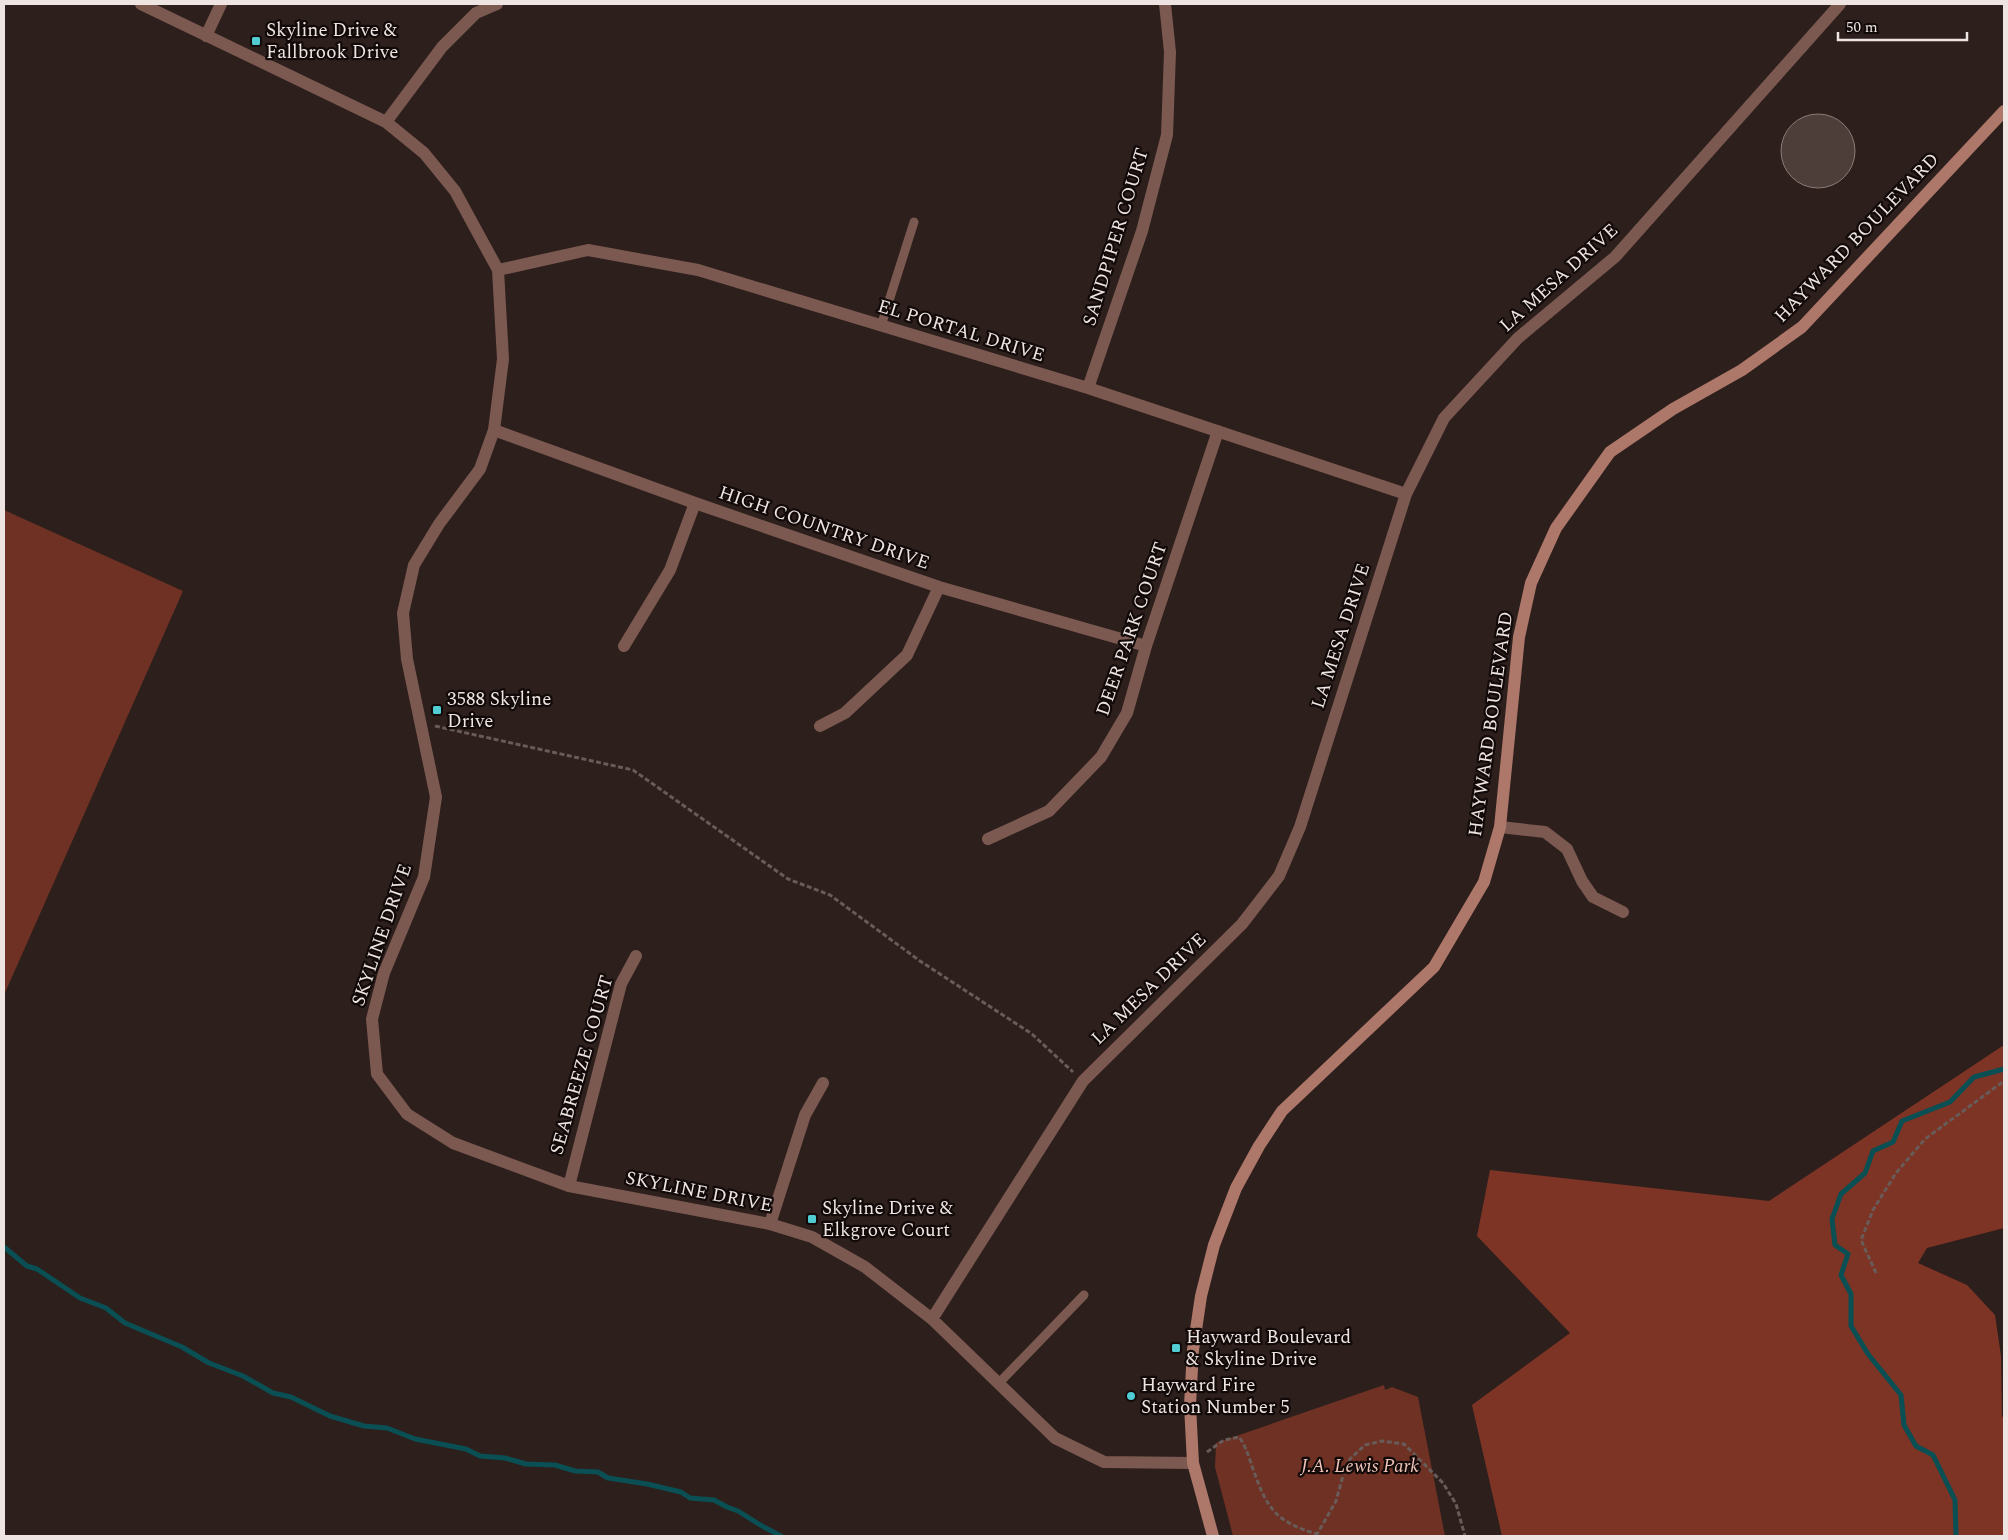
<svg xmlns="http://www.w3.org/2000/svg" width="2008" height="1540" font-family="Spectral,serif">
  <style>
    .green { fill: #6e3124 }
    .forest { fill: #7d3425 }
    .lines { fill: none; stroke-linecap: round; stroke-linejoin: round }
    .stream { stroke: #094f53; stroke-width: 5 }
    .building { fill: #4d3e3a; stroke: #8c7b77 }
    .path { stroke: #685b58; stroke-width: 3; stroke-dasharray: 5 2.5; stroke-linecap: butt }
    .service { stroke: #7b5951; stroke-width: 9 }
    .minor { stroke: #7b5951; stroke-width: 12 }
    .secondary { stroke: #ad776a; stroke-width: 12 }
    .poi-dot { fill: #51ccd2; stroke: #110a09; stroke-width: 2 }
    .labels { text-anchor: middle; dominant-baseline: central; stroke-width: 4.5; stroke-linejoin: round; paint-order: stroke }
    .poi-label { font-size: 19px; fill: #eee4e1; stroke: #110a09; text-anchor: start }
    .street-label { font-size: 19px; fill: #eee4e1; stroke: #110a09 }
    .park-label { font-size: 19px; font-style: italic; fill: #f1c4b9; stroke: #110a09 }
  </style>
  <rect width="100%" height="100%" fill="#2d1f1c"/>
  <path class="green" d="M4,510L183,591L4,995Z
    M1384,1385L1385,1390L1392,1387L1418,1397L1445,1536H1233L1215,1467L1216,1443Z"/>
  <path class="forest" d="M2004,1045V1228L1927,1248L1918,1263L1967,1285L1995,1315L2001,1356L2002,1416L2004,1419V1536H1502L1472,1405L1570,1333L1477,1236L1490,1170L1769,1201Z"/>
  <g class="lines">
    <path class="stream" d="M4,1247L27,1266L37,1269L80,1298L106,1308L125,1323L182,1347L209,1363L243,1376L273,1393L291,1397L330,1416L364,1426L387,1428L415,1439L466,1449L480,1456L505,1458L526,1464L555,1465L575,1471L598,1472L608,1478L647,1484L681,1492L690,1498L714,1500L727,1507L738,1511L762,1526L781,1536
      M1956,1536L1955,1500L1933,1455L1916,1446L1904,1425L1901,1395L1868,1354L1851,1326V1294L1841,1275L1848,1254L1835,1245L1832,1219L1841,1194L1865,1173L1873,1151L1893,1142L1902,1121L1950,1102L1974,1077L2004,1069"/>
  </g>
  <path class="building" d="M1781 151a37 37 0 1 1 74 0a37 37 0 1 1-74 0Z"/>
  <g class="lines">
    <path class="path" d="M435,726L633,770L788,879L830,895L920,961L1032,1034L1073,1072
      M1876,1273L1861,1240L1873,1210L1896,1173L1925,1139L2004,1081
      M1207,1452L1224,1440L1239,1437C1246,1446 1249,1458 1253,1469C1267,1509 1276,1522 1317,1534
      M1316,1536L1336,1501L1344,1472L1350,1459L1365,1445L1382,1441L1404,1444L1443,1483L1456,1504L1465,1536"/>
    <path class="service" d="M881,326L914,222
      M999,1383L1084,1295"/>
    <path class="minor" d="M141,4L386,122L424,153L455,191L498,270L503,359L494,430L480,469L439,524L414,565L403,613L407,659L436,797L424,877L384,973L372,1019L377,1074L407,1114L453,1143L569,1186L770,1224L812,1237L865,1267L932,1319L1055,1438L1104,1462L1193,1463
      M206,36L221,4
      M386,122L442,47L476,13L497,4
      M498,270L588,250L698,270L1088,388L1406,494
      M1088,388L1142,231L1167,135L1170,52L1165,4
      M494,430L695,503L939,587L1146,646
      M624,646L670,570L695,503
      M820,726L845,713L907,655L939,587
      M1500,827L1545,832L1567,849L1582,881L1593,897L1623,912
      M988,839L1049,811L1101,757L1127,713L1146,646L1218,431
      M569,1186L621,984L636,956
      M770,1224L805,1115L823,1083
      M932,1319L1083,1081L1242,924L1279,876L1300,827L1406,494L1444,418L1518,338L1615,257L1840,4"/>
    <path class="secondary" d="M1213,1536L1193,1463L1190,1405L1193,1350L1201,1296L1214,1245L1236,1188L1259,1146L1282,1111L1434,967L1484,882L1500,827L1519,637L1531,583L1556,528L1610,452L1673,409L1742,370L1802,327L2004,111"/>
  </g>
  <g class="poi-dot">
    <rect x="251" y="36" width="10" height="10" rx="2.5"/>
    <rect x="432" y="705" width="10" height="10" rx="2.5"/>
    <rect x="807" y="1214" width="10" height="10" rx="2.5"/>
    <rect x="1171" y="1343" width="10" height="10" rx="2.5"/>
    <circle cx="1131" cy="1396" r="5"/>
  </g>
  <g class="labels">
    <g class="poi-label">
      <text x="266" y="30">Skyline Drive &amp;<tspan x="266" dy="22">Fallbrook Drive</tspan></text>
      <text x="447" y="699">3588 Skyline<tspan x="447" dy="22">Drive</tspan></text>
      <text x="822" y="1208">Skyline Drive &amp;<tspan x="822" dy="22">Elkgrove Court</tspan></text>
      <text x="1186" y="1337">Hayward Boulevard<tspan x="1186" dy="22">&amp; Skyline Drive</tspan></text>
      <text x="1141" y="1385">Hayward Fire<tspan x="1141" dy="22">Station Number 5</tspan></text>
    </g>
    <g class="street-label">
      <text transform="translate(1116 237) rotate(-73)">SANDPIPER COURT</text>
      <text transform="translate(1857 238) rotate(-46)">HAYWARD BOULEVARD</text>
      <text transform="translate(1559 278) rotate(-42)">LA MESA DRIVE</text>
      <text transform="translate(961 331) rotate(17)">EL PORTAL DRIVE</text>
      <text transform="translate(824 528) rotate(19)">HIGH COUNTRY DRIVE</text>
      <text transform="translate(1132 629) rotate(-71)">DEER PARK COURT</text>
      <text transform="translate(1341 636) rotate(-72)">LA MESA DRIVE</text>
      <text transform="translate(1491 724) rotate(-82)">HAYWARD BOULEVARD</text>
      <text transform="translate(382 935) rotate(-71)">SKYLINE DRIVE</text>
      <text transform="translate(1149 989) rotate(-44)">LA MESA DRIVE</text>
      <text transform="translate(582 1065) rotate(-74)">SEABREEZE COURT</text>
      <text transform="translate(699 1192) rotate(11)">SKYLINE DRIVE</text>
    </g>
    <g class="park-label">
      <text x="1360" y="1466">J.A. Lewis Park</text>
    </g>
  </g>
  <rect width="2008" height="1540" fill="none" stroke="#eee4e1" stroke-width="10"/>
  <path d="M1838 32v8h129v-8" fill="none" stroke="#eee4e1" stroke-width="2.5"/>
  <text x="1846" y="32" font-size="15" fill="#eee4e1" stroke="#110a09" stroke-width="4" paint-order="stroke">50 m</text>
</svg>
